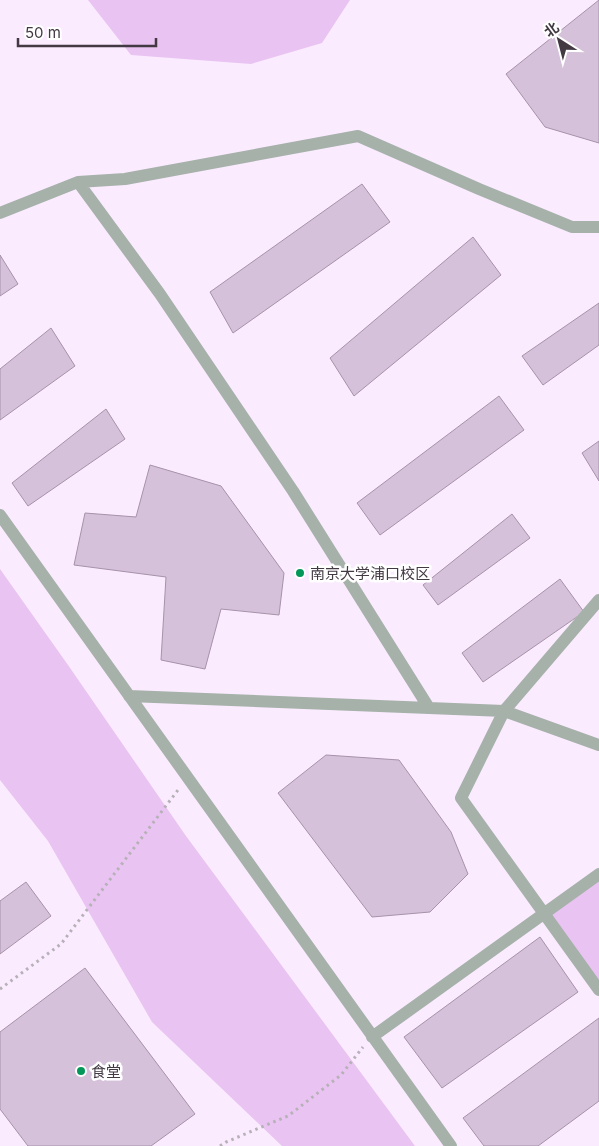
<svg xmlns="http://www.w3.org/2000/svg" width="599" height="1146" font-family="Inter,'Noto Sans SC',sans-serif">
  <style>
    .built { fill: #fbebff }
    .green { fill: #e9c3f1 }
    .building { fill: #d6c1da; stroke: #a692aa }
    .lines { fill: none; stroke-linecap: round; stroke-linejoin: round }
    .path { stroke: #b6b1b7; stroke-width: 3; stroke-dasharray: 2.5 4; stroke-linecap: butt }
    .street { stroke: #a5b1a9; stroke-width: 12 }
    .poi-dot { fill: #039759; stroke: #fff; stroke-width: 2 }
    .labels { text-anchor: middle; dominant-baseline: central; stroke-width: 5; stroke-linejoin: round; paint-order: stroke }
    .poi-label { font-size: 15px; fill: #423943; stroke: #fff; text-anchor: start }
  </style>
  <rect width="100%" height="100%" fill="#fbf7fc"/>
  <path class="built" d="M0,0H599V1146H0Z"/>
  <path class="green" d="M88,0H350L322,43L251,64L131,55Z
    M0,569L68,665L186,836L415,1146H282L152,1022L48,841L0,780Z
    M599,878V985L548,915Z"/>
  <path class="building" d="M599,0V143L545,127L506,74Z
    M362,184L390,222L233,333L210,292Z
    M473,237L501,275L354,396L330,358Z
    M0,255L18,284L0,296Z
    M599,303V345L543,385L522,356Z
    M51,328L75,366L0,420V369Z
    M499,396L524,430L380,535L357,503Z
    M106,409L125,439L28,506L12,483Z
    M599,441V481L582,453Z
    M150,465L221,486L284,573L279,615L221,609L205,669L161,660L166,577L74,565L85,513L136,517Z
    M512,514L530,538L438,605L423,585Z
    M560,579L584,612L483,682L462,653Z
    M326,755L399,760L451,832L468,874L430,912L372,917L278,793Z
    M26,882L51,916L0,954V901Z
    M540,937L578,992L442,1088L404,1037Z
    M85,968L195,1114L151,1146H28L0,1109V1032Z
    M599,1018V1101L538,1146H484L463,1118Z"/>
  <g class="lines">
    <path class="path" d="M0,989L61,944L178,790
      M220,1146L226,1142L288,1116L341,1075L363,1047"/>
    <path class="street" d="M78,182L160,294L293,491L429,708
      M0,213L78,182L125,179L358,136L479,189L572,227H599
      M0,515L451,1146
      M599,600L504,711L461,798L599,990
      M129,696L504,711L599,745
      M372,1037L599,874"/>
  </g>
  <g class="poi-dot">
    <circle cx="300" cy="573" r="5"/>
    <circle cx="81" cy="1071" r="5"/>
  </g>
  <g class="labels">
    <g class="poi-label">
      <text x="310" y="573">南京大学浦口校区</text>
      <text x="91" y="1071">食堂</text>
    </g>
  </g>
  <g transform="translate(559 40) rotate(324)" stroke="#ffffff" stroke-width="4" paint-order="stroke">
  <path d="M0-4L9 19L0 12L-9 19Z" fill="#423943"/>
  <text y="-8" font-size="14" font-weight="bold" text-anchor="middle" fill="#423943">北</text>
  </g>
  <path d="M18 38v8h138v-8" fill="none" stroke="#423943" stroke-width="2.5"/>
  <text x="25" y="38" font-size="15" fill="#423943" stroke="#ffffff" stroke-width="4" paint-order="stroke">50 m</text>
</svg>
